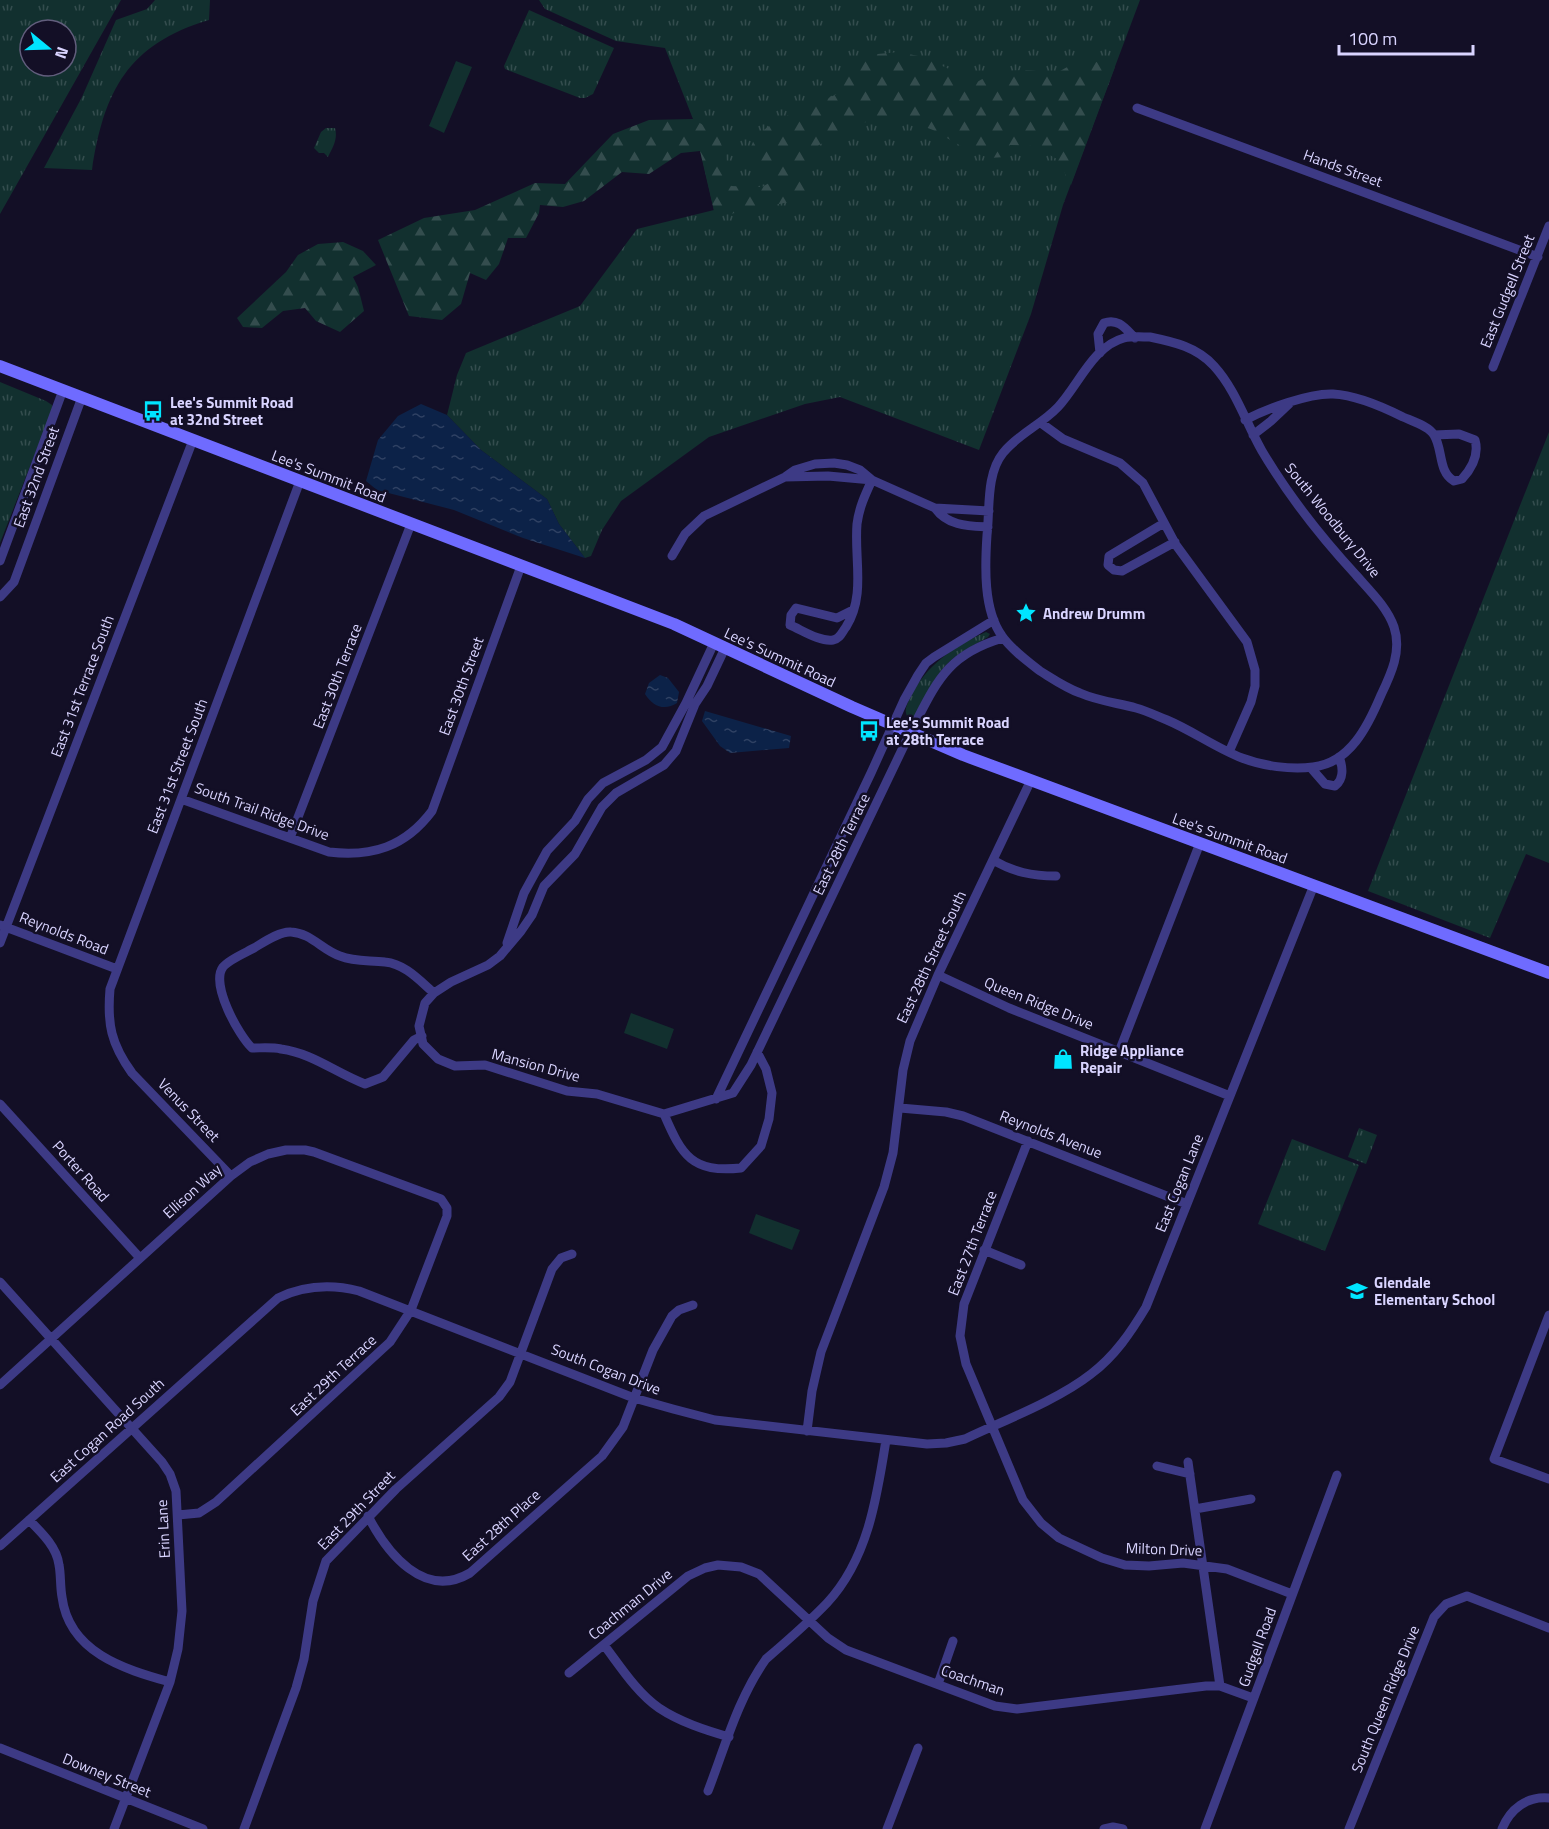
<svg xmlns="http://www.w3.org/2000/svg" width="1549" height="1829" font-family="'Titillium Web',sans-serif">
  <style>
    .grass { fill: url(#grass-tufts); fill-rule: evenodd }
    .forest { fill: url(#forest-firs) }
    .garden { fill: #12302f }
    .water { fill: url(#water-ripples) }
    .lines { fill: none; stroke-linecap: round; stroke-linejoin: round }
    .street { stroke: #3d3a85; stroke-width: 9 }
    .secondary { stroke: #6f6bff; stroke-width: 12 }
    .labels { text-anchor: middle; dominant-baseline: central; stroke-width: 5; stroke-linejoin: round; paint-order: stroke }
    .street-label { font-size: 15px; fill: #d9d4ff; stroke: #130f26 }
    .poi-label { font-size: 15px; font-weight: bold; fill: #d9d4ff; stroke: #130f26; text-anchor: start }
  </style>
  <defs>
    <pattern id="grass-tufts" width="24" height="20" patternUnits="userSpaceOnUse" patternTransform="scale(1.5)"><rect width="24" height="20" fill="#12302f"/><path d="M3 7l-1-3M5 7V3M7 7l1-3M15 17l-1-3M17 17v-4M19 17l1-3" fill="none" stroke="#344d4e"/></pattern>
    <pattern id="forest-firs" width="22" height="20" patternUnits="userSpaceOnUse" patternTransform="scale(1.5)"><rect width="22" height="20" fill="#12302f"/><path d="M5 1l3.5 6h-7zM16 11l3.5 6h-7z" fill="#344d4e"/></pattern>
    <pattern id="water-ripples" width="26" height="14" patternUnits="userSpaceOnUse" patternTransform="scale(1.5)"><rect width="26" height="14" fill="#0c2248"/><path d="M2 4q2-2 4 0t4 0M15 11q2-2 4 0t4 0" fill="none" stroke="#2f4163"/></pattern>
  </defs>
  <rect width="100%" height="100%" fill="#130f26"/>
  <path class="grass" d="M0,0H121L0,214ZM30,30H66V66H30Z
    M155,0H210L209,20C128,44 104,91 92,170L44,168L82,97L116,20L147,9Z
    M539,0H1140L1063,205L1031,314L979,450L840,397L805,404L709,437L621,501L602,530L591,556L585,558L559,524L547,499L481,450L447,415L457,375L466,353L580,306L637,229L714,210L693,119L665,48L616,41L545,9Z
    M529,10L614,48L593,94L585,98H580L505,69L504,66Z
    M326,128H335C338,139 333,147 328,157L324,153H319L314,148L321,132Z
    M0,382L46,401L52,405V410L0,543Z
    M1549,432V863L1526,854L1490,938L1368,891Z
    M986,632L990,634L988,637C977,644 965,649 955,657C936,671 927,694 916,715L912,717L907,716C904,709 907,705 910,698C925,666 954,646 986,632Z
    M1359,1128L1377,1135L1366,1164L1348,1157Z
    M1292,1139L1359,1165L1325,1251L1258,1224Z"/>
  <path class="forest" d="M899,52L923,57L977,82C1001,68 1028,68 1055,74C1081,58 1086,58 1115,67L1071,185L1057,159L1033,146L1010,145L1005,157L989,158L968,150L933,130L904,119L874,118L813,148L806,158V190L799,200L730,214L714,211L700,151L681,153L649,174L622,172L584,201L563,207L540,205L539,213L526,238H508L499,264L486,280L470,273L461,304L442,320L409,316L378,240L424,218L475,210L535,183L565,184L613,134L649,120L693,119L717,133L726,157L730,186L762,187L776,179L755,168L749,153C751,147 753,140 757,136C776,117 812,106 837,94L846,71L867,55Z
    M343,242L363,251L376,265L353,277L358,287L364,311L340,332L316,321L305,308L283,311L262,328L243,327L237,318L286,272L298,255L318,244Z"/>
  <path class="garden" d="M456,61L472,67L444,133L429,126Z
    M631,1013L674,1029L667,1049L624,1033Z
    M756,1214L800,1230L792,1250L749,1233Z"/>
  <path class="water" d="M421,404L447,415L481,450L547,499L559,524L585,558L523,538L454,510L377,490L366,481L378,440L398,416Z
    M660,675L668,678L679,692L677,703C665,711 653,707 645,694L649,683Z
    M705,711L791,736L789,748L730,753L720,746L702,721Z"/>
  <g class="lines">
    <path class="street" d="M1137,108L1538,257
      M1150,337C1174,342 1197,347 1214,366C1236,390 1246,423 1262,451C1288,495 1321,537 1356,575C1370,591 1387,607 1394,627C1402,651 1391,674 1381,695C1368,726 1350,763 1313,767C1291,770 1263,766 1242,758C1216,748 1193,731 1167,720C1157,716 1147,711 1136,708C1118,703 1098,701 1080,693C1066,688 1053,679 1040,671C1027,661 1011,649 1002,636C983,610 985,565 987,535C990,509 986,474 1003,453C1018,434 1041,425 1058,407C1078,386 1093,346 1124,338C1132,336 1142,337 1150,337Z
      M1100,353L1098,334L1104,323C1118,318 1125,328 1135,338
      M1493,367L1549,226
      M1245,420C1266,409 1309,393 1333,394C1355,395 1383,407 1403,417C1412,421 1429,426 1434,435C1443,449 1438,472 1454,481L1462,479C1472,468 1479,454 1475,440L1459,434L1434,435
      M1041,423L1063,439L1120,463L1143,483L1176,545L1247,642L1255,670V686L1251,702L1229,752
      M1253,435L1271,421L1289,404
      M785,477L828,476L872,480
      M935,508C948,526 968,526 988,527
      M1164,523L1109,556L1108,565L1114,570L1122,571L1175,542
      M672,556L685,534L704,516L785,477L795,470L815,464L834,463L847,465L860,470L872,480L935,508L989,511
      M0,561L63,390
      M0,597L14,582L82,397
      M853,610L837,618L796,608L791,615L790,625C802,630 820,642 833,640C840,639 842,632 846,627C866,595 854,559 857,524C859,508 865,495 872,480
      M1311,768L1325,784L1335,786C1344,779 1343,767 1339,757
      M181,799L329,852C372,857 405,847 432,811L521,566
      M290,838L411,524
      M993,860C1013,872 1032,876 1056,876
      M0,925L117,969
      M0,943L193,440
      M507,943L524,893L547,851L575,821L588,799L603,783L646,760L662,747L686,703L714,643
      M938,975L1009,1008L1230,1096
      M422,1036L414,1040L383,1077L365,1084C336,1073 312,1053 281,1049C272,1047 262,1048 252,1048C239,1036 210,984 223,967C228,960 247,952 254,948C264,942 280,931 291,932C311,933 322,950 340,956C355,962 369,960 385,962C405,964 419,980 434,993
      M1119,1052L1200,843
      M716,1099L871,773L904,700L918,675L926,663L934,657L994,620
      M0,1104L140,1258
      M900,1108L946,1112L963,1116L1187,1204
      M664,1114L597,1094L567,1091L485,1065L455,1066L438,1059L423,1044L419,1026L425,1003L434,993L451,982L488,965L500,956L521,931L532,915L544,886L575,854L602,807L616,793L664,765L676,751L695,704L707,686L725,648
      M664,1114L733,1093L751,1065L910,733C936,684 945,655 1003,638
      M664,1114C682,1156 692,1173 741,1168L761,1146L769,1119L772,1093L766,1069L757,1052
      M1028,1141L964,1304L960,1336L966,1364L1023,1500L1041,1523L1059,1538L1102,1558L1125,1565L1149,1566L1183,1563L1227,1569L1292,1594
      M231,1176L132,1073C111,1044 107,1024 110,989L300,481
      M984,1250L1021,1265
      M0,1282L162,1462L170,1474L176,1491L182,1611L178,1649L170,1682L114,1829
      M1549,1315L1494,1459L1549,1479
      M0,1385L231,1176L250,1162L268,1154L286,1150H305L314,1152L441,1199L447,1208V1216L411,1310L390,1342L216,1502L199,1513L178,1515
      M807,1431L812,1391L821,1352L884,1187L893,1153L903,1070L910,1041L938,975L1031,780
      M1188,1462L1220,1686
      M1157,1466L1190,1474
      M1195,1509L1251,1499
      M368,1516C387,1553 424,1600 470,1573L602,1456L623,1427L653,1350L672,1316L679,1310L693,1305
      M29,1520C41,1532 57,1547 59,1565C61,1575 60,1586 62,1597C69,1652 123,1669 170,1682
      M0,1546L278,1298C305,1285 331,1284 359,1291L634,1398L673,1409L715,1420L927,1444L946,1443L965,1439C1003,1421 1058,1400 1091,1374C1115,1356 1131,1332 1146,1307L1314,885
      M604,1645C620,1666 637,1693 659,1708C680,1722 705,1730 729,1737
      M569,1673L688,1576L705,1568L718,1565L741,1567L759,1574L828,1638L846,1650L995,1706L1017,1709L1206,1686H1220L1253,1698
      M938,1684L953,1641
      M0,1748L203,1829
      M708,1791C725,1747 738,1698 766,1659C787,1641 808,1623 827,1603C868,1559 877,1497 886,1440
      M244,1829L296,1688L304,1659L313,1601L326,1561L396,1489L499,1397L510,1382L552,1269L561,1258L572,1254
      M887,1829L918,1748
      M1104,1829L1113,1827L1123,1829
      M1205,1829L1337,1475
      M1349,1829L1434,1617L1446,1604L1467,1596L1549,1628
      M1502,1829C1510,1809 1527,1796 1549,1798"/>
    <path class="secondary" d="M0,366L674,624L852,707L963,755L1549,973"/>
  </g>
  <defs>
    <g id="bus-bare" transform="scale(1.62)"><path d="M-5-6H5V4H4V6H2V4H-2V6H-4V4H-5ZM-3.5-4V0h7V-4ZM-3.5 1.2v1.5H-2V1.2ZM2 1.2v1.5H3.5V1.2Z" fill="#00e5ff" stroke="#130f26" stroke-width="2.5" paint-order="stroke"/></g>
    <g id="sight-bare" transform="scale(1.62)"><path d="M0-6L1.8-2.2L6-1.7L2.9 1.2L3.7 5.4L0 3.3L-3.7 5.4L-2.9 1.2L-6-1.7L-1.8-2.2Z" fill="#00e5ff" stroke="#130f26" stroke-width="2.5" paint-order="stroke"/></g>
    <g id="shop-bare" transform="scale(1.62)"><path d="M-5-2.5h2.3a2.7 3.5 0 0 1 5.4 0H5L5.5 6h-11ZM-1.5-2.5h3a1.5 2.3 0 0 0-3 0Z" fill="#00e5ff" stroke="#130f26" stroke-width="2.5" paint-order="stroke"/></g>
    <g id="school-bare" transform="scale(1.62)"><path d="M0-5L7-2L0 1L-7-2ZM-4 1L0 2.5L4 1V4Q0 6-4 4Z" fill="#00e5ff" stroke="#130f26" stroke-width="2.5" paint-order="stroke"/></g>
  </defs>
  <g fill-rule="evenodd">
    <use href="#bus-bare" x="153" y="411"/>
    <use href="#sight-bare" x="1026" y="613"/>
    <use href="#bus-bare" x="869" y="731"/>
    <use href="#shop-bare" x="1063" y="1059"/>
    <use href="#school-bare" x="1357" y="1291"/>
  </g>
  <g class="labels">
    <g class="street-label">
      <text transform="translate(1343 168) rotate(20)">Hands Street</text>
      <text transform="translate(1507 291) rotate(-68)">East Gudgell Street</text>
      <text transform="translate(329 476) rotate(21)">Lee's Summit Road</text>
      <text transform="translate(36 477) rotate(-70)">East 32nd Street</text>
      <text transform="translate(1333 520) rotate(51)">South Woodbury Drive</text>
      <text transform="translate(780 657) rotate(25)">Lee's Summit Road</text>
      <text transform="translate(337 676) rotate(-69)">East 30th Terrace</text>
      <text transform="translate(82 686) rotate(-69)">East 31st Terrace South</text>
      <text transform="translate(461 686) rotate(-70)">East 30th Street</text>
      <text transform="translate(177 766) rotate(-69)">East 31st Street South</text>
      <text transform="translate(262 811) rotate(20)">South Trail Ridge Drive</text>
      <text transform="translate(1230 838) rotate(20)">Lee's Summit Road</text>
      <text transform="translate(841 844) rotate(-64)">East 28th Terrace</text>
      <text transform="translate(64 933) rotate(21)">Reynolds Road</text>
      <text transform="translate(931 957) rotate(-65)">East 28th Street South</text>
      <text transform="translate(1039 1003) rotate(22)">Queen Ridge Drive</text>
      <text transform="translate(536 1065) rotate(15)">Mansion Drive</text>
      <text transform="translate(189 1110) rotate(46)">Venus Street</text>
      <text transform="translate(1051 1134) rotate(21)">Reynolds Avenue</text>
      <text transform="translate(81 1171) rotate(48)">Porter Road</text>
      <text transform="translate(1179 1183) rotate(-68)">East Cogan Lane</text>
      <text transform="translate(192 1191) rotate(-42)">Ellison Way</text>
      <text transform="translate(972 1243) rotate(-69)">East 27th Terrace</text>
      <text transform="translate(606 1369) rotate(21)">South Cogan Drive</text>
      <text transform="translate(333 1375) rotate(-43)">East 29th Terrace</text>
      <text transform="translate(107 1430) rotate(-42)">East Cogan Road South</text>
      <text transform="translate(356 1510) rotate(-46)">East 29th Street</text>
      <text transform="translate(501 1525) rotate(-42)">East 28th Place</text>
      <text transform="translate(163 1529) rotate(-93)">Erin Lane</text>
      <text transform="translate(1164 1549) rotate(2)">Milton Drive</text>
      <text transform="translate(630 1604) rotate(-39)">Coachman Drive</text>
      <text transform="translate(1257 1647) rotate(-70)">Gudgell Road</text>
      <text transform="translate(973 1680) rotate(19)">Coachman</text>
      <text transform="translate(1385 1699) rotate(-68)">South Queen Ridge Drive</text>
      <text transform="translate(107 1775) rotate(22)">Downey Street</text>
    </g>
    <g class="poi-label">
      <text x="170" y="402">Lee's Summit Road<tspan x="170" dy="17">at 32nd Street</tspan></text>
      <text x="1043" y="613">Andrew Drumm</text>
      <text x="886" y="722">Lee's Summit Road<tspan x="886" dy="17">at 28th Terrace</tspan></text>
      <text x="1080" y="1050">Ridge Appliance<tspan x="1080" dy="17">Repair</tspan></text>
      <text x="1374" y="1282">Glendale<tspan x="1374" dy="17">Elementary School</tspan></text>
    </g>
  </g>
  <g transform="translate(48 48) rotate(109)"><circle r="28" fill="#130f26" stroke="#625e7d" stroke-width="1.5"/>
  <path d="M0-4.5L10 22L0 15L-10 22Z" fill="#00e5ff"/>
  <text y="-9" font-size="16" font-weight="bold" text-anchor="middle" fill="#d9d4ff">N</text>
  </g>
  <path d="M1339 45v9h134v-9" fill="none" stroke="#d9d4ff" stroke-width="3"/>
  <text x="1348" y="45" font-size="18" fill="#d9d4ff" stroke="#130f26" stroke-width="4.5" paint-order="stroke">100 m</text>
</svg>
